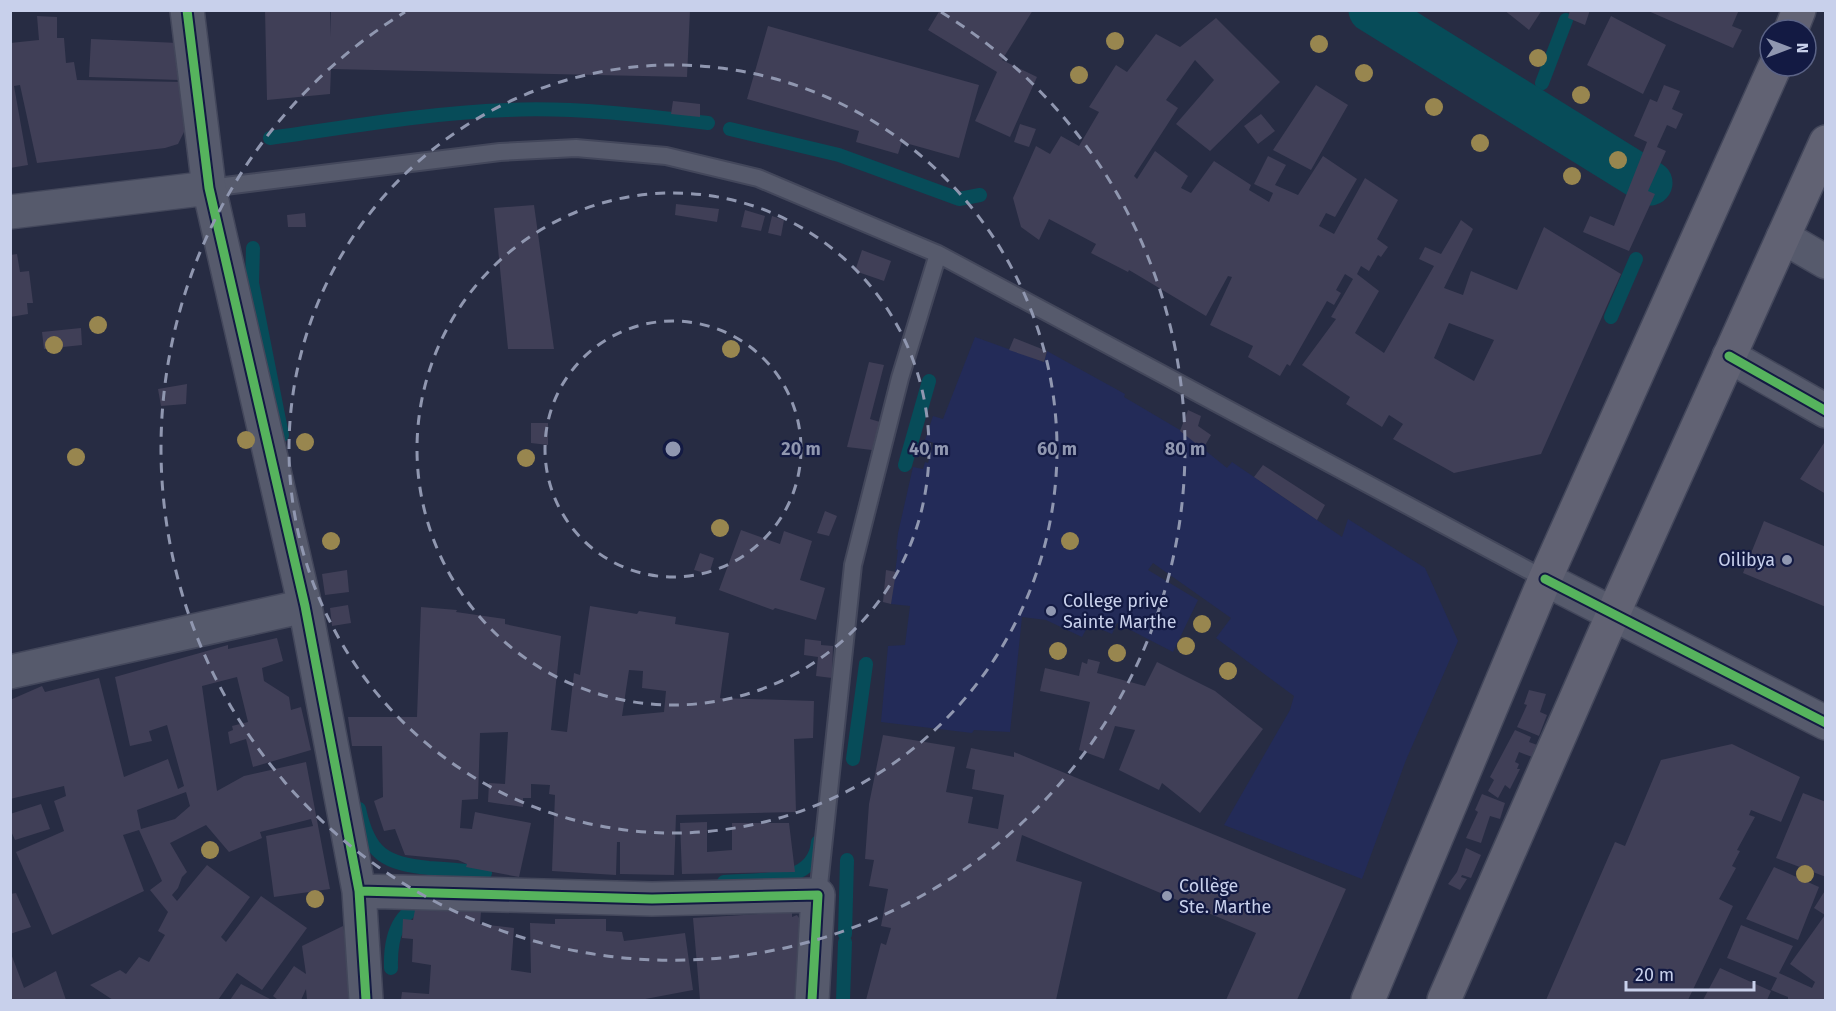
<svg xmlns="http://www.w3.org/2000/svg" width="1836" height="1011" font-family="'Fira Sans',sans-serif">
  <style>
    .built { fill: #232b58 }
    .lines { fill: none; stroke-linecap: round; stroke-linejoin: round }
    .stream { stroke: #074c59; stroke-width: 14 }
    .canal { stroke: #074c59; stroke-width: 45 }
    .building { fill: #403f57; fill-rule: evenodd }
    .service-casing { stroke: #43475b; stroke-width: 20 }
    .minor-casing { stroke: #43475b; stroke-width: 36 }
    .secondary-casing { stroke: #43475b; stroke-width: 36 }
    .service { stroke: #565a6c; stroke-width: 16 }
    .minor { stroke: #565a6c; stroke-width: 33 }
    .secondary { stroke: #616273; stroke-width: 33 }
    .cycleway-casing { stroke: #131a43; stroke-width: 13 }
    .cycleway { stroke: #56b35d; stroke-width: 9 }
    .tree { fill: #98864f }
    .ring { fill: none; stroke: #9097b0; stroke-width: 3; stroke-dasharray: 10 8 }
    .poi-dot { fill: #9097b0; stroke: #131a43; stroke-width: 2 }
    .labels { text-anchor: middle; dominant-baseline: central; stroke-width: 4.5; stroke-linejoin: round; paint-order: stroke }
    .poi-label { font-size: 18px; fill: #c8d0eb; stroke: #131a43; text-anchor: start }
    .centre { fill: #9097b0; stroke: #131a43; stroke-width: 3 }
    .ring-label { font-size: 18px; text-anchor: middle; font-weight: bold; fill: #9097b0; stroke: #131a43; stroke-width: 4.5; stroke-linejoin: round; paint-order: stroke }
  </style>
  <rect width="100%" height="100%" fill="#272c43"/>
  <path class="built" d="M975,337L1044,362L1047,351L1125,394L1124,397L1180,430L1227,468L1232,462L1342,537L1348,519L1425,568L1458,641L1406,760L1362,879L1224,825L1290,710L1294,696L1216,638L1231,618L1153,563L1148,570L1198,600L1173,652L1117,623L1112,634L1089,624L1082,637L1046,620L1022,617L1010,732L974,730L972,733L881,722L888,646L905,645L910,606L891,604L898,550L896,549L898,533L913,467L923,469L925,462L928,463L934,443L925,440L933,416L943,419Z"/>
  <g class="lines">
    <path class="stream" d="M1542,83L1566,20
      M730,129L839,155L959,199L980,195
      M270,138C349,127 427,113 507,110C574,107 641,115 708,123
      M253,248L252,283L282,435
      M1611,317L1636,259
      M905,465L929,381
      M853,759L866,664
      M359,809C369,855 385,863 429,868C448,869 467,871 485,873
      M724,882C756,879 815,886 818,842
      M845,934L847,860
      M391,968C390,938 397,910 430,902
      M843,1000L845,942"/>
    <path class="canal" d="M1371,10L1650,183"/>
  </g>
  <path class="building" d="M265,10H330V37L331,10H690L687,77L331,69L330,94L267,100Z
    M940,10H1033L1002,60L1037,77L1010,137L975,121L997,72L928,30Z
    M1504,10H1542L1529,30Z
    M1570,10H1590L1585,25L1568,18Z
    M1646,10H1739L1732,26L1742,30L1733,48Z
    M37,16L57,17V38H64L66,63L74,62L77,80L183,82L188,124L178,144L165,148L37,163L20,85L14,86L28,165L10,168V43L39,40Z
    M1611,16L1666,45L1643,94L1587,65Z
    M1216,18L1280,82L1210,151L1176,124L1214,80L1195,60L1166,100L1178,108L1134,176L1137,179L1155,151L1188,176L1181,188L1191,193L1214,161L1251,185L1249,190L1269,202L1273,193L1254,184L1268,156L1286,165L1275,185L1298,195L1323,156L1357,179L1335,217L1326,213L1319,226L1334,234L1365,178L1398,200L1377,239L1388,247L1381,257L1378,255L1369,271L1361,266L1357,274L1379,291L1355,333L1384,353L1434,266L1419,259L1425,247L1441,254L1461,220L1473,229L1444,288L1463,295L1471,271L1517,290L1544,227L1621,274L1541,454L1454,473L1393,439L1403,424L1389,415L1382,427L1346,404L1350,397L1302,365L1336,319L1331,317L1353,279L1345,274L1336,290L1341,293L1334,305L1327,301L1290,366L1287,364L1280,376L1248,357L1253,346L1210,325L1232,277L1228,276L1206,316L1129,270L1128,272L1091,253L1096,244L1049,219L1039,240L1021,227L1013,198L1036,146L1050,154L1061,136L1079,146L1099,112L1089,107L1116,65L1127,72L1156,34L1180,47ZM1449,323L1494,340L1474,381L1434,358Z
    M768,26L979,85L959,158L902,142L898,154L856,142L859,131L747,99Z
    M91,39L178,43L179,80L89,77Z
    M1316,85L1348,105L1311,170L1273,150Z
    M1664,85L1680,91L1672,109L1683,114L1676,129L1667,125L1657,147L1666,151L1648,191L1655,194L1629,251L1583,232L1590,216L1614,226L1647,142L1634,136L1650,99L1657,102Z
    M673,101L700,104V117L671,114Z
    M1261,114L1275,131L1258,144L1244,126Z
    M1020,124L1036,129L1029,147L1014,142Z
    M676,204L719,209L717,222L675,215Z
    M534,205L554,349H508L494,208Z
    M745,210L765,216L761,231L741,227Z
    M305,213L306,227H288L287,215Z
    M772,216L784,220L781,236L768,233Z
    M862,250L891,261L884,281L855,271Z
    M17,254L20,272L29,271L33,303H27L28,314L10,317V255Z
    M81,328L82,345L44,349L42,332Z
    M1014,338L1047,351L1044,362L1009,350Z
    M869,362L884,365L870,419L880,422L872,450L847,447Z
    M187,384L186,404L161,406L158,389Z
    M1188,410L1201,416L1198,426L1211,435L1203,449L1180,431Z
    M531,423H548V445L531,443Z
    M1826,440V494L1800,479Z
    M1263,465L1325,505L1317,520L1254,477Z
    M825,511L837,516L829,536L817,533Z
    M1764,521L1826,547V607L1743,573Z
    M741,530L780,544L784,531L812,541L800,580L825,588L816,620L775,608L773,610L719,590Z
    M700,553L714,558L709,574L694,570Z
    M347,570L349,592L325,595L322,574Z
    M886,570L896,572L891,604L883,602Z
    M348,605L351,623L332,626L330,608Z
    M590,606L637,614L639,611L676,617L675,624L729,633L720,698L814,701L813,738L794,739L796,812L676,815L674,875L620,874V842H617L616,875L552,871L555,795L549,794L550,785L531,784V798H523V807L488,802L489,783L505,784L508,732L480,733L478,799L462,800L460,828L472,829L475,812L531,823L519,877L466,867L467,864L458,860L405,855L395,829L384,831L374,801L383,797L382,746H352L348,717H417L421,607L457,610L456,612L505,619V624L561,636L551,730L567,732L574,673L580,675ZM629,670L643,671L642,688L666,691L664,712L622,716Z
    M277,638L283,661L262,668L264,681L289,697L291,710L301,707L311,750L253,767L246,739L230,744L228,732L233,730L232,726L248,722L237,677L202,686L217,791L244,776L306,762L330,889L274,897L266,836L313,826L311,819L260,832L262,838L229,852L206,825L170,843L187,872L182,877L178,888L172,895L177,901L207,865L250,897L221,937L226,942L261,896L307,928L262,990L237,973L218,1000H113L90,985L120,970L126,974L139,957L149,962L165,935L158,931L168,912L150,890L162,881L139,830L123,835L144,891L52,935L16,852L64,831L54,801L66,796L64,786L10,799V700L42,686L45,692L99,678L124,777L168,759L178,789L184,786L167,725L149,731L152,741L130,746L115,677L228,645V649ZM186,792L190,806L175,819L141,829L137,810Z
    M805,639L821,641V645L833,646L832,678L816,676L818,657L804,655Z
    M1088,659L1100,662L1097,673L1145,686L1157,662L1215,691L1263,729L1200,813L1162,783L1159,790L1119,770L1135,730L1115,726L1104,759L1079,750L1090,702L1040,691L1045,668L1079,676L1082,662L1087,664Z
    M1529,690L1546,694L1540,712L1547,715L1539,736L1517,727L1527,705L1524,704Z
    M1515,730L1531,737L1529,742L1540,746L1535,758L1519,752L1515,762L1519,764L1517,769H1520L1510,789L1505,785L1498,798L1488,791L1494,780L1490,777Z
    M883,735L955,747L946,792L973,797L968,823L998,829L1004,795L972,789L975,770L966,768L971,748L1014,757V752L1346,889L1297,1000H1226L1256,933L1022,835L1016,861L1082,882L1056,1000H866L881,943L886,945L891,928L881,926L888,889L869,886L874,860L865,859L869,804Z
    M1732,744L1800,777L1781,822L1751,810L1749,815L1755,817L1737,850L1740,851L1732,866L1736,868L1719,899L1733,906L1688,1000H1546L1615,842L1625,846L1661,760Z
    M1803,793L1826,802V877L1776,858Z
    M1482,794L1505,803L1500,819L1490,816L1481,843L1466,838L1478,812L1475,810Z
    M41,804L50,829L15,840L10,829V814Z
    M707,822V852L732,850V823H789L795,872L682,874L680,823Z
    M1466,848L1481,855L1471,878L1462,875L1461,877L1467,879L1460,890L1448,884L1457,872Z
    M1774,867L1819,887L1798,940L1746,919Z
    M1826,889V1000H1788V997L1771,990L1777,978L1727,958L1741,925L1793,946L1779,973L1812,988L1815,982L1790,964L1825,915L1814,908Z
    M16,893L31,927L10,934V894Z
    M424,906L481,912L480,924L514,928L511,970L531,973L530,923L555,924V919H606V931L622,932L624,941L685,933L693,990L640,1000H401L402,992L429,994L431,965L412,962L413,939L402,938L403,919L413,920L415,910Z
    M792,912V917L797,915L806,929L798,933L804,945L808,1000H700L693,918Z
    M343,926L359,1000H307L306,989L301,1000H278L273,996L294,966L306,974L302,946Z
    M10,951L24,988L56,971L66,1000H10Z
    M1720,968L1771,991L1767,1000H1703Z
    M241,984L272,1000H230Z"/>
  <g class="lines">
    <g class="service-casing">
      <path id="service" d="M209,188L500,152L576,148L666,156L758,178L938,254L1545,579
        M818,895L853,565L900,378L938,254"/>
    </g>
    <g class="minor-casing">
      <path id="minor" d="M187,10L209,188L305,606L359,891L366,1000
        M10,212L209,188
        M1783,237L1826,262
        M1729,356L1826,411
        M1545,579L1826,723
        M10,672L305,606
        M359,891L652,899L818,895L812,1000"/>
    </g>
    <g class="secondary-casing">
      <path id="secondary" d="M1791,30L1799,10
        M1368,1000L1545,579L1775,66
        M1444,1000L1613,614L1826,142"/>
    </g>
    <use href="#service" class="service"/>
    <use href="#minor" class="minor"/>
    <use href="#secondary" class="secondary"/>
    <g class="cycleway-casing">
      <path id="cycleway" d="M187,10L209,188L305,606L359,891L366,1000
        M1729,356L1826,411
        M1545,579L1826,723
        M359,891L652,899L818,895L812,1000"/>
    </g>
    <use href="#cycleway" class="cycleway"/>
  </g>
  <g class="tree">
    <circle cx="1115" cy="41" r="9"/>
    <circle cx="1319" cy="44" r="9"/>
    <circle cx="1538" cy="58" r="9"/>
    <circle cx="1364" cy="73" r="9"/>
    <circle cx="1079" cy="75" r="9"/>
    <circle cx="1581" cy="95" r="9"/>
    <circle cx="1434" cy="107" r="9"/>
    <circle cx="1480" cy="143" r="9"/>
    <circle cx="1618" cy="160" r="9"/>
    <circle cx="1572" cy="176" r="9"/>
    <circle cx="98" cy="325" r="9"/>
    <circle cx="54" cy="345" r="9"/>
    <circle cx="731" cy="349" r="9"/>
    <circle cx="246" cy="440" r="9"/>
    <circle cx="305" cy="442" r="9"/>
    <circle cx="76" cy="457" r="9"/>
    <circle cx="526" cy="458" r="9"/>
    <circle cx="720" cy="528" r="9"/>
    <circle cx="331" cy="541" r="9"/>
    <circle cx="1070" cy="541" r="9"/>
    <circle cx="1202" cy="624" r="9"/>
    <circle cx="1186" cy="646" r="9"/>
    <circle cx="1058" cy="651" r="9"/>
    <circle cx="1117" cy="653" r="9"/>
    <circle cx="1228" cy="671" r="9"/>
    <circle cx="210" cy="850" r="9"/>
    <circle cx="1805" cy="874" r="9"/>
    <circle cx="315" cy="899" r="9"/>
  </g>
  <g class="ring">
    <circle cx="673" cy="449" r="128"/>
    <circle cx="673" cy="449" r="256"/>
    <circle cx="673" cy="449" r="384"/>
    <path d="M941 12A512 512 0 1 1 405 12"/>
  </g>
  <g class="poi-dot">
    <circle cx="1787" cy="560" r="6"/>
    <circle cx="1051" cy="611" r="6"/>
    <circle cx="1167" cy="896" r="6"/>
  </g>
  <g class="labels">
    <g class="poi-label">
      <text x="1775" y="560" text-anchor="end">Oilibya</text>
      <text x="1063" y="601">College prive<tspan x="1063" dy="21">Sainte Marthe</tspan></text>
      <text x="1179" y="886">Collège<tspan x="1179" dy="21">Ste. Marthe</tspan></text>
    </g>
  </g>
  <circle cx="673" cy="449" r="9" class="centre"/>
  <g class="ring-label">
    <text x="801" y="455">20 m</text>
    <text x="929" y="455">40 m</text>
    <text x="1057" y="455">60 m</text>
    <text x="1185" y="455">80 m</text>
  </g>
  <rect width="1836" height="1011" fill="none" stroke="#c8d0eb" stroke-width="24"/>
  <g transform="translate(1788 48) rotate(90)"><circle r="28" fill="#131a43" stroke="#5b6386" stroke-width="1.5"/>
  <path d="M0-4.5L10 22L0 15L-10 22Z" fill="#9097b0"/>
  <text y="-9" font-size="16" font-weight="bold" text-anchor="middle" fill="#c8d0eb">N</text>
  </g>
  <path d="M1626 981v9h128v-9" fill="none" stroke="#c8d0eb" stroke-width="3"/>
  <text x="1635" y="981" font-size="18" fill="#c8d0eb" stroke="#131a43" stroke-width="4.5" paint-order="stroke">20 m</text>
</svg>
